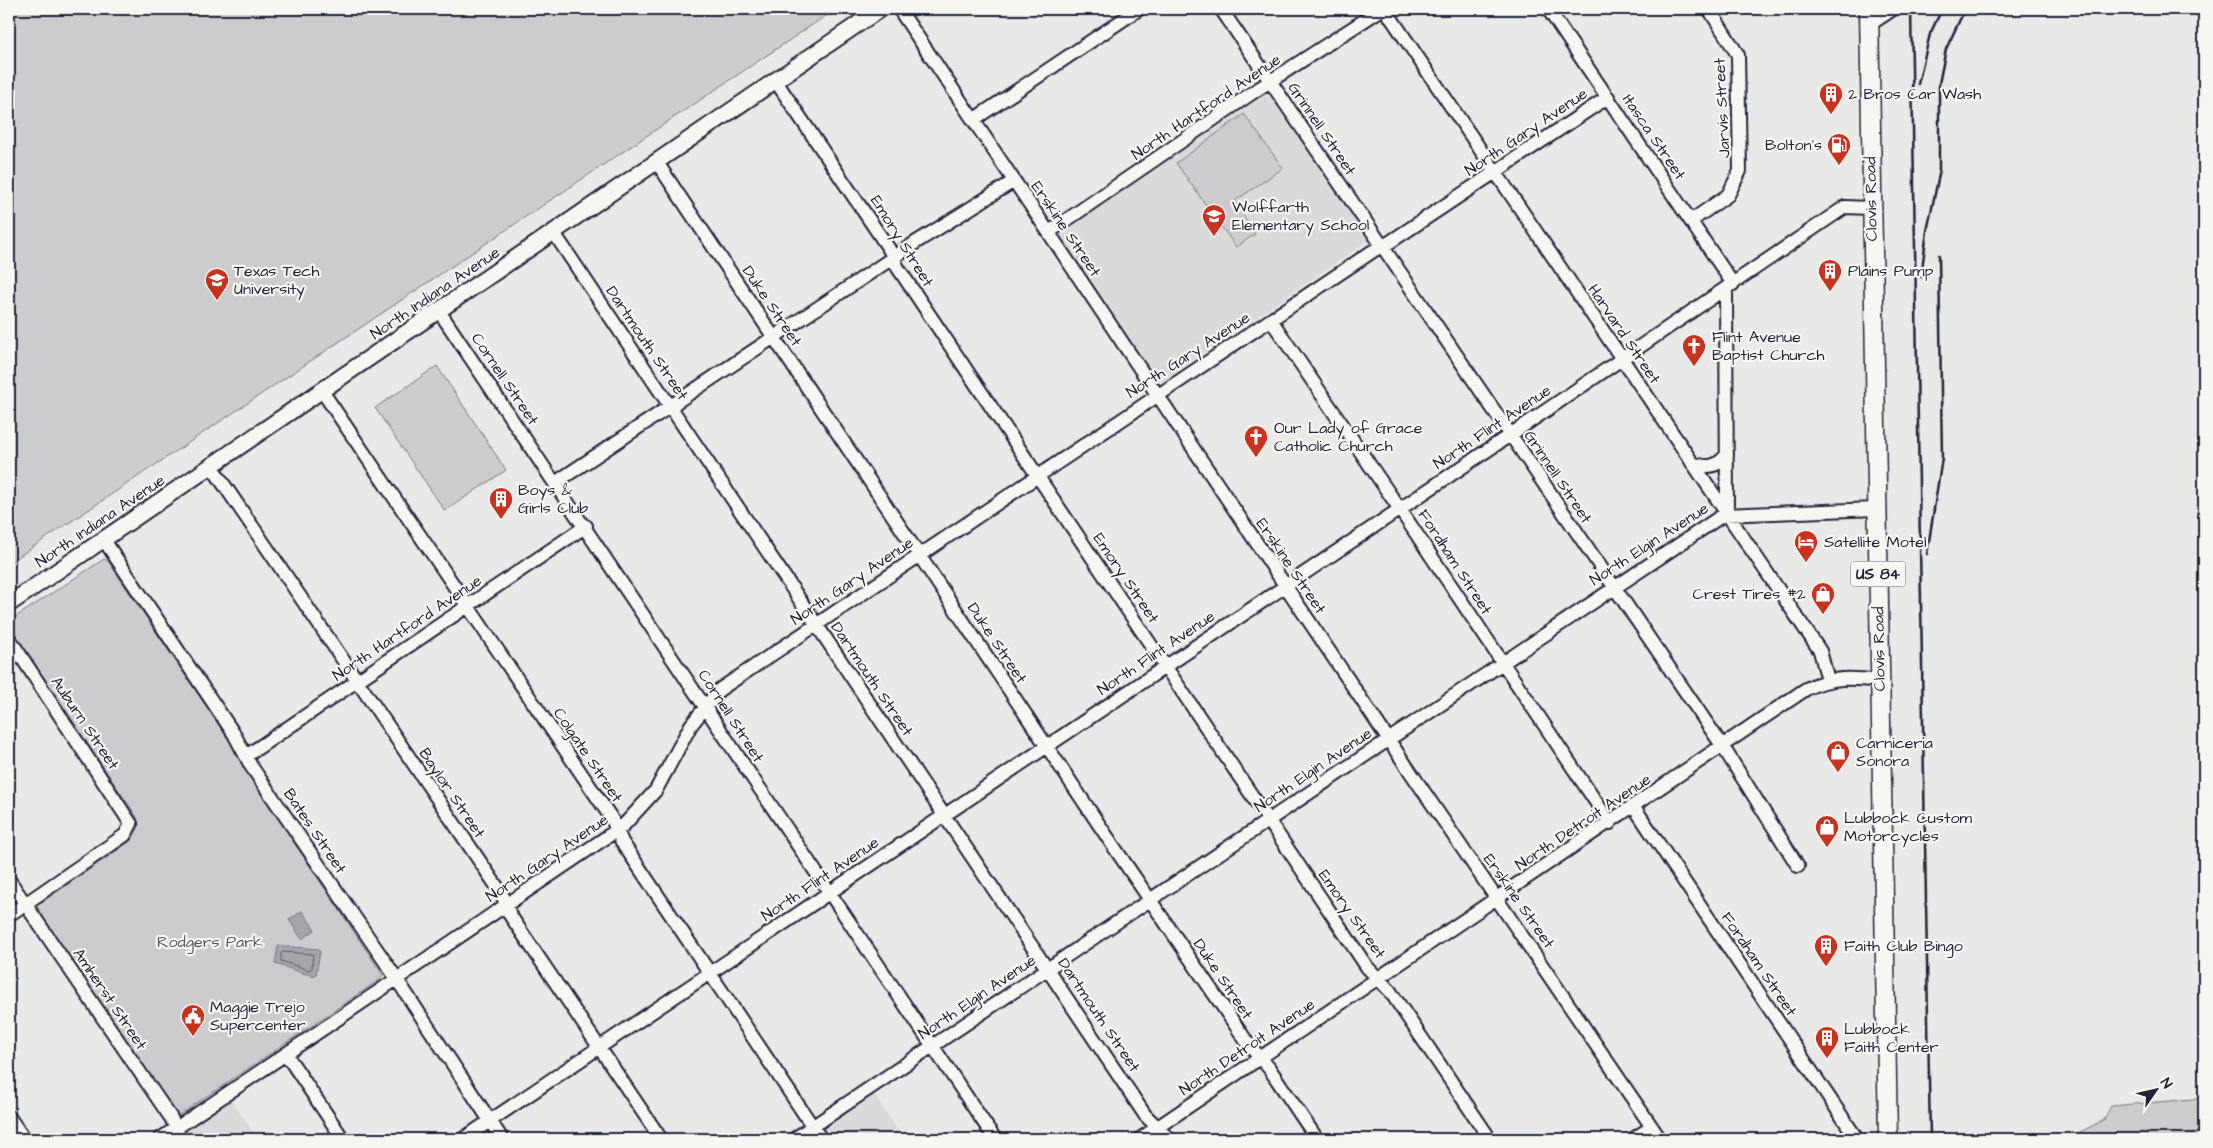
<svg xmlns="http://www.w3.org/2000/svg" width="2213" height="1148" font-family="'Architects Daughter',sans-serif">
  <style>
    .built { fill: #dadada }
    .green { fill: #ccccce; stroke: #777784 }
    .water { fill: #a5a5ac; stroke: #71717f }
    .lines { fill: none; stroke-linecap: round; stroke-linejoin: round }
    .shore { stroke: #565668; stroke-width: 1 }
    .minor-casing { stroke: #22223b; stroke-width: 16 }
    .major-casing { stroke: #22223b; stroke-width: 19 }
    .highway-casing { stroke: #22223b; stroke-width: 21 }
    .minor { stroke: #f6f6f2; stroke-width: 12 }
    .major { stroke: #f6f6f2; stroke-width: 15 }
    .highway { stroke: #f6f6f2; stroke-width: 18 }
    .rail { stroke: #22223b; stroke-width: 2.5 }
    .labels { text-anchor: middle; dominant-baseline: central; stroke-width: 4.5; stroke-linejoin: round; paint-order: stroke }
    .shield { fill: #f6f6f2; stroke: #626272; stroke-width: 1 }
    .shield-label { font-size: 15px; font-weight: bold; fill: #22223b }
    .poi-label { font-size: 16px; fill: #22223b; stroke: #f6f6f2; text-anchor: start }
    .street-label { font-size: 16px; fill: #22223b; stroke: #f6f6f2 }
    .park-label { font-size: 16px; fill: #555567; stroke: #f6f6f2 }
  </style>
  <rect width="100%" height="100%" fill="#e9e9e7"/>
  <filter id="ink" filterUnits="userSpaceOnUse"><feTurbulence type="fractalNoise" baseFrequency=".02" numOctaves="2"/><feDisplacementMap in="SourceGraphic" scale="10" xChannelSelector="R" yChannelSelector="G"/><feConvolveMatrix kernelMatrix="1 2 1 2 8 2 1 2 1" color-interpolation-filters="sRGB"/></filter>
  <g filter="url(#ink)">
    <path class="built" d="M1268,92L1367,235L1368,241L1163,381H1157L1059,238V234Z
      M872,1091L903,1139H829L822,1128Z
      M231,1100L258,1139H188L185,1134L187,1130Z"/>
    <path class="green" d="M9,9H836L9,563Z
      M1244,114L1283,168L1235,201L1255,234L1236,247L1176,163Z
      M437,366L506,470L445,511L375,408Z
      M104,559L108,561L234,747L246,771L383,975L379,980L179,1115L174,1112L36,906L131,841L138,829L137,817L9,628L11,620Z
      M2204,1098V1139H2066L2104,1120L2111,1106Z"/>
    <path class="water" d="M302,911L315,930L302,939L289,920Z
      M278,946L318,949L320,952L316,974L313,976L275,964Z"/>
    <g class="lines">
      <path class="shore" d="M283,952L313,954L312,968L309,970L281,961V954Z"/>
      <g class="minor-casing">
        <path id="minor" d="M899,9L1388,739L1660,1139
          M1221,9L1723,747L1798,866
          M1385,9L1820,651L1828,680
          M1548,9L1733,284
          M1869,25L1893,9
          M775,80L889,249L898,268L1367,967L1390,991L1490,1139
          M973,120L1139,9
          M656,161L1116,850L1249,1045L1269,1068L1317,1139
          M1691,221L1728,195L1740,171L1738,55L1709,9
          M1049,232L1255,91L1382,9
          M554,233L1145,1115L1169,1139
          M1726,289L1727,514
          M439,311L995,1139
          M1271,320L1399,508L1610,823
          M322,391L612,819L622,842L821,1139
          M1692,463C1707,468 1717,468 1727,454
          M212,467L502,894L510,915L661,1139
          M555,483L918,241L1014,181
          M104,540L234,734L251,766L390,969L502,1139
          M9,638L131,824L125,835L9,915
          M246,756L586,526
          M1634,807L1857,1139
          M9,880L171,1118L181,1139
          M286,1054L343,1139
          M9,1117L24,1139
          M160,1139L623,826L656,790L691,725L719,690L1373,251L1390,242L1608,97
          M463,1139L1510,435L1845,207L1870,208
          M794,1139L1723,515L1877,509
          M1140,1139L1806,689C1831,676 1853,678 1880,681
          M1633,1139L1652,1127"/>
      </g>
      <g class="major-casing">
        <path id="major" d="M9,604L880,9"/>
      </g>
      <g class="highway-casing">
        <path id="highway" d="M1869,9L1888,1139"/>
      </g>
      <use href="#minor" class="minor"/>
      <use href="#major" class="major"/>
      <use href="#highway" class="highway"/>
      <path class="rail" d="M1911,9L1930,1139
        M1918,84L1930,34L1942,9
        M1921,277L1927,231L1939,175V84L1946,49L1965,9
        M1927,554L1942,458L1939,255"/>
    </g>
  </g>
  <defs>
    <g id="building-pin" transform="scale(1.25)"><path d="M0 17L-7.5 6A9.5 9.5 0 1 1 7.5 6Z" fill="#c8321e" stroke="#f6f6f2"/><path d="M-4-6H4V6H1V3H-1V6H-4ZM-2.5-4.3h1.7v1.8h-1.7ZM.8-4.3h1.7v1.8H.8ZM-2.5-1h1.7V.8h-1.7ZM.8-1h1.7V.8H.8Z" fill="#fff"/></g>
    <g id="fuel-pin" transform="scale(1.25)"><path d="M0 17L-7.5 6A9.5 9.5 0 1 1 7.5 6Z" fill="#c8321e" stroke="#f6f6f2"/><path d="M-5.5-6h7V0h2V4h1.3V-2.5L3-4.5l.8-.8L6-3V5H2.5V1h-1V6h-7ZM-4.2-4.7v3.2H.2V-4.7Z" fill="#fff"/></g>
    <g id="school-pin" transform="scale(1.25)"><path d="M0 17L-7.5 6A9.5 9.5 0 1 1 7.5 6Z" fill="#c8321e" stroke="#f6f6f2"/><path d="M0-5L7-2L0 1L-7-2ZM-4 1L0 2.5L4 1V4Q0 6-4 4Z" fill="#fff"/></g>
    <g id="university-pin" transform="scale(1.25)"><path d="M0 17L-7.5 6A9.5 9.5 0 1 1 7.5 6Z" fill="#c8321e" stroke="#f6f6f2"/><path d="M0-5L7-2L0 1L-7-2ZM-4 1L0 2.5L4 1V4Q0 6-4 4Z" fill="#fff"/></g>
    <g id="church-pin" transform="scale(1.25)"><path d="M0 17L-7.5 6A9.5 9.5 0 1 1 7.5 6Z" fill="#c8321e" stroke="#f6f6f2"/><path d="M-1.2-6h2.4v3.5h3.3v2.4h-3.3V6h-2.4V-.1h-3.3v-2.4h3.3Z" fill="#fff"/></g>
    <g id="hotel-pin" transform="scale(1.25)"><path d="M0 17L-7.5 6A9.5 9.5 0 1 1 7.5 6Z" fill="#c8321e" stroke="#f6f6f2"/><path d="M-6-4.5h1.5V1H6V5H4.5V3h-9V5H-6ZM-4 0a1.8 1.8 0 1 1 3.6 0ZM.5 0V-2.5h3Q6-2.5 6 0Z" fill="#fff"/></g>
    <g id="shop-pin" transform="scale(1.25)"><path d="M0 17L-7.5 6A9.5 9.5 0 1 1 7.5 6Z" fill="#c8321e" stroke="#f6f6f2"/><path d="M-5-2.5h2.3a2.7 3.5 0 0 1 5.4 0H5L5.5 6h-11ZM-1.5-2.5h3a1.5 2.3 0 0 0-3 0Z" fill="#fff"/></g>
    <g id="civic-pin" transform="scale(1.25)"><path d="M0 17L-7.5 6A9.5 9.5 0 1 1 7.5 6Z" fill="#c8321e" stroke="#f6f6f2"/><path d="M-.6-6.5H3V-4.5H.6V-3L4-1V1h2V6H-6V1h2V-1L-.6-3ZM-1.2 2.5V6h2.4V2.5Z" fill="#fff"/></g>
  </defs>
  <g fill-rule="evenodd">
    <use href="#building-pin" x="1831" y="94"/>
    <use href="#fuel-pin" x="1839" y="145"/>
    <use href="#school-pin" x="1214" y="216"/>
    <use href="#building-pin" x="1830" y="271"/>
    <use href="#university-pin" x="217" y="280"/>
    <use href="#church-pin" x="1694" y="346"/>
    <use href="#church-pin" x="1256" y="437"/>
    <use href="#building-pin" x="501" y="499"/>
    <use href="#hotel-pin" x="1806" y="542"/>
    <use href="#shop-pin" x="1823" y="594"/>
    <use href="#shop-pin" x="1838" y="752"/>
    <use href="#shop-pin" x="1827" y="827"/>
    <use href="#building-pin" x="1826" y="946"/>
    <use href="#civic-pin" x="193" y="1016"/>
    <use href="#building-pin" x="1827" y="1038"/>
  </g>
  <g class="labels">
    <rect class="shield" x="1850.5" y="561.5" width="55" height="25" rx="4"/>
    <g class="shield-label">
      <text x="1878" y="574">US 84</text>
    </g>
    <g class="poi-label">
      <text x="1848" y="94">2 Bros Car Wash</text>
      <text x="1822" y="145" text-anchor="end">Bolton's</text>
      <text x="1232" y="207">Wolffarth<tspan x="1232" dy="18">Elementary School</tspan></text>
      <text x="234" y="271">Texas Tech<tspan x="234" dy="18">University</tspan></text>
      <text x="1848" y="271">Plains Pump</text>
      <text x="1712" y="337">Flint Avenue<tspan x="1712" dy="18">Baptist Church</tspan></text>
      <text x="1274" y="428">Our Lady of Grace<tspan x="1274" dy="18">Catholic Church</tspan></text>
      <text x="518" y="490">Boys &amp;<tspan x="518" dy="18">Girls Club</tspan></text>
      <text x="1824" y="542">Satellite Motel</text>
      <text x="1806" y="594" text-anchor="end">Crest Tires #2</text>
      <text x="1856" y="743">Carniceria<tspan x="1856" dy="18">Sonora</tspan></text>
      <text x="1844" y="818">Lubbock Custom<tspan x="1844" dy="18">Motorcycles</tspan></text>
      <text x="1844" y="946">Faith Club Bingo</text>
      <text x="210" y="1007">Maggie Trejo<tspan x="210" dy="18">Supercenter</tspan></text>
      <text x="1844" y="1029">Lubbock<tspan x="1844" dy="18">Faith Center</tspan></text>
    </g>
    <g class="street-label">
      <text transform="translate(1206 107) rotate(-34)">North Hartford Avenue</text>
      <text transform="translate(1722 108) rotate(-93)">Jarvis Street</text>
      <text transform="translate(1322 129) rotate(56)">Grinnell Street</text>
      <text transform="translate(1526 132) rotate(-34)">North Gary Avenue</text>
      <text transform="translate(1654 137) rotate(56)">Itasca Street</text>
      <text transform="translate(1871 199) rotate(-91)">Clovis Road</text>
      <text transform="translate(1066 229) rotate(56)">Erskine Street</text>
      <text transform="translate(902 241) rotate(58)">Emory Street</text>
      <text transform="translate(435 293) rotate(-34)">North Indiana Avenue</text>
      <text transform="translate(772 306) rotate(56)">Duke Street</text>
      <text transform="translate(1624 334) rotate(56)">Harvard Street</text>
      <text transform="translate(647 343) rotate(56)">Dartmouth Street</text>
      <text transform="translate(1188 355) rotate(-33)">North Gary Avenue</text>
      <text transform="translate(505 379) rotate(56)">Cornell Street</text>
      <text transform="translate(1492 427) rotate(-34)">North Flint Avenue</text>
      <text transform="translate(1558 477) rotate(56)">Grinnell Street</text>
      <text transform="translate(100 521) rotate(-34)">North Indiana Avenue</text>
      <text transform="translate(1649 544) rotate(-33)">North Elgin Avenue</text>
      <text transform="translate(1455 562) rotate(57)">Fordham Street</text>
      <text transform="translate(1291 566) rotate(56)">Erskine Street</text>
      <text transform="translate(1126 578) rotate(56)">Emory Street</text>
      <text transform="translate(852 581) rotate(-34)">North Gary Avenue</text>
      <text transform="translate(407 628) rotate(-34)">North Hartford Avenue</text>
      <text transform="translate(997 643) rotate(56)">Duke Street</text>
      <text transform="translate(1879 649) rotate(-91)">Clovis Road</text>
      <text transform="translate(1156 653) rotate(-34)">North Flint Avenue</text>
      <text transform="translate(872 679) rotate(56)">Dartmouth Street</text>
      <text transform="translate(731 716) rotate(57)">Cornell Street</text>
      <text transform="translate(85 723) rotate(56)">Auburn Street</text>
      <text transform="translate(588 755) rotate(56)">Colgate Street</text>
      <text transform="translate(1313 770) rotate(-34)">North Elgin Avenue</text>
      <text transform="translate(452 793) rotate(56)">Baylor Street</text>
      <text transform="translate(1583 822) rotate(-34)">North Detroit Avenue</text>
      <text transform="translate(315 831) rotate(56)">Bates Street</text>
      <text transform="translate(547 858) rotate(-34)">North Gary Avenue</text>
      <text transform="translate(820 879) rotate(-34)">North Flint Avenue</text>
      <text transform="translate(1519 901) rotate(55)">Erskine Street</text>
      <text transform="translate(1352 914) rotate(55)">Emory Street</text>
      <text transform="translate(1759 964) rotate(56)">Fordham Street</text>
      <text transform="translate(1223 979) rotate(56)">Duke Street</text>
      <text transform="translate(977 997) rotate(-34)">North Elgin Avenue</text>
      <text transform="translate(110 999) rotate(56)">Amherst Street</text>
      <text transform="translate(1099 1015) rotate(56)">Dartmouth Street</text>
      <text transform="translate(1247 1047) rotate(-34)">North Detroit Avenue</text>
    </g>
    <g class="park-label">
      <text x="210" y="942">Rodgers Park</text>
    </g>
  </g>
  <rect width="2213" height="1148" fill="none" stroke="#f6f6f2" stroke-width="30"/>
  <rect x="15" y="15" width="2183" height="1118" fill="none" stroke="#22223b" stroke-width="2" filter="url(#ink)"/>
  <g transform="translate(2156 1090) rotate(56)" stroke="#f6f6f2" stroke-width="4" paint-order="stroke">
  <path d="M0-4L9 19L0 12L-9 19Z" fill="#22223b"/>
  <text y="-8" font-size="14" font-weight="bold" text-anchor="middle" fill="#22223b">N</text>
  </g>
</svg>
